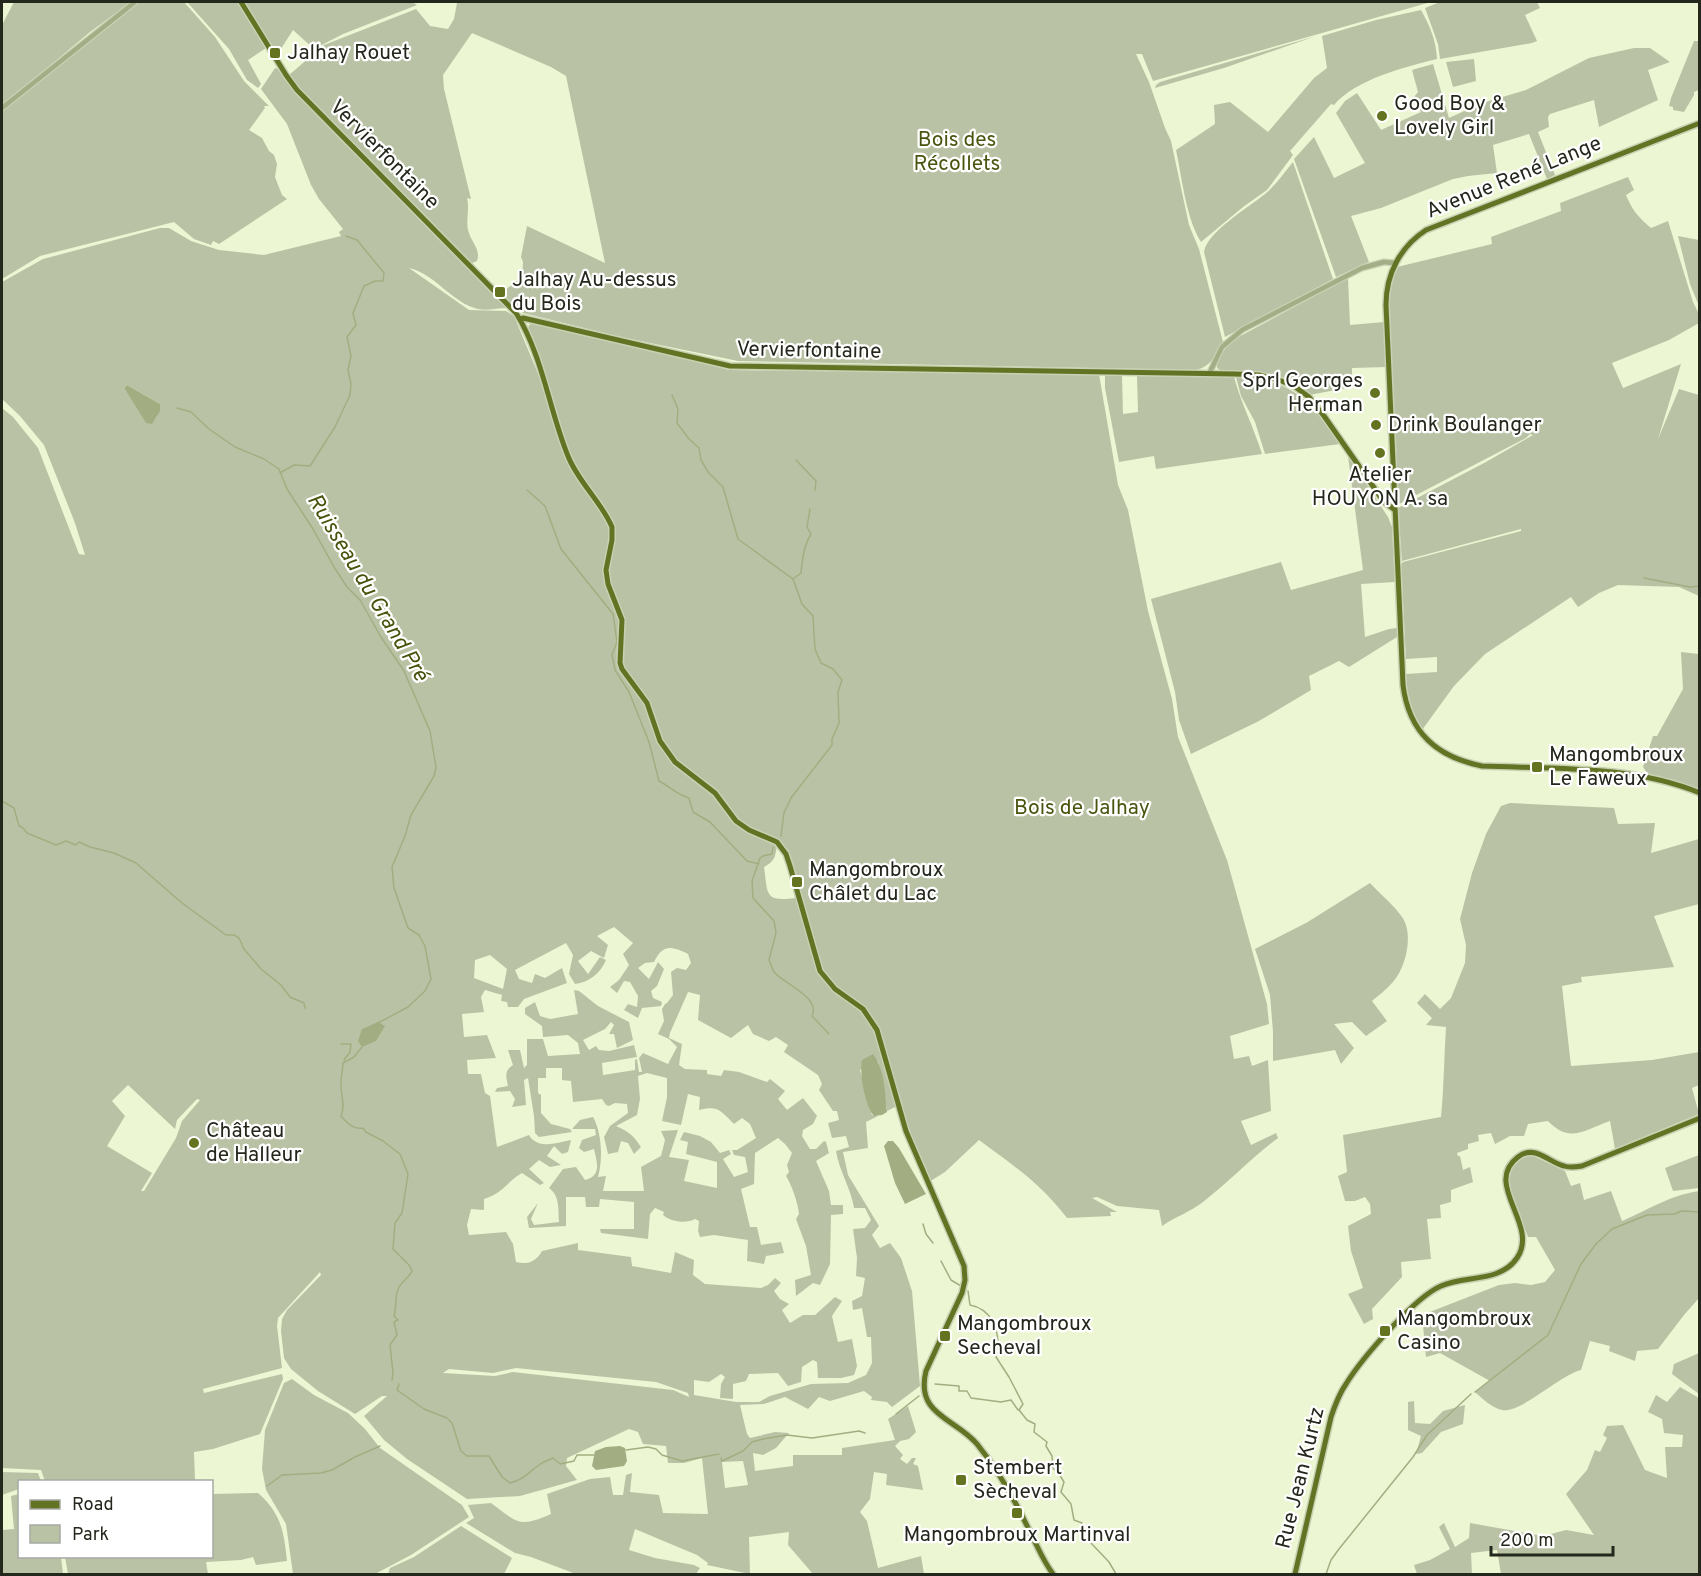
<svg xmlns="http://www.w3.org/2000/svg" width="1701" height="1576" font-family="Overpass,sans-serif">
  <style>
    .green { fill: #bac2a5; fill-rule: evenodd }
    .water { fill: #a2ae81 }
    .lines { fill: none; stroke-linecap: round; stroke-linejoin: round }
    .stream { stroke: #a2ae81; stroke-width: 1.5 }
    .minor-casing { stroke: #c8d1b2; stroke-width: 7 }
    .major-casing { stroke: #c8d1b2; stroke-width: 8 }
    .minor { stroke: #a3ad86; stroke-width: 4.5 }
    .major { stroke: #637324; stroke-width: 5 }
    .poi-dot { fill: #637320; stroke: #fff; stroke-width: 2 }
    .labels { text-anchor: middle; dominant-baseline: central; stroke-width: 4.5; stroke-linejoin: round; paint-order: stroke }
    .poi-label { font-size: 21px; fill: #24271b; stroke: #fff; text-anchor: start }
    .park-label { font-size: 21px; fill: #49550f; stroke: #fff }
    .street-label { font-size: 21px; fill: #24271b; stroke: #fff }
    .water-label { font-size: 22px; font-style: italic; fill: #47530b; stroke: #fff }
  </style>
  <rect width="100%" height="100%" fill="#ecf6d3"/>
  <path class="green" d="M14,2H131L90,32L2,106V25Z
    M139,2H184L215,37L244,81L269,106H264L265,108L249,130L262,138L269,151L274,155L277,164L275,177L282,195L287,199L219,244L213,241L211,245L194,239L174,222L40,256L2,279V111Z
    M187,2H238L266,48L248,60L261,84L258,88L247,80L229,49Z
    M245,2H412L417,5L343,34L314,49L293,30L277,55Z
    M455,2H1431L1153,81L1142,54H1136L1149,82L1165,128L1171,141L1189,225L1199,249L1223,342C1217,355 1210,367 1196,370L738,361L621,337L523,313L514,307L501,293L522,277L523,262L521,257L527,226L605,263L566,76L551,67L472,33L443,75L444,89L471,199L467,198C470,209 465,223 469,233C472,243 481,250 477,261L472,263L296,85L289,75L324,45L416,9L430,26L448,29L454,19L457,3Z
    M1440,2H1537L1540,8L1525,15L1537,41L1532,43L1440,59L1438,44L1425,8Z
    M1421,10C1430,26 1436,40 1437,59C1405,67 1356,79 1334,105L1331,104L1290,151L1293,155L1267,190L1243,207L1201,242C1186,218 1182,178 1176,150L1215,124L1214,105L1230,102L1268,132L1314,78L1327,68L1322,36L1376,20Z
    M1316,36L1224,68L1155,88L1156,85L1160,82Z
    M1694,41H1699V90L1694,92V95L1684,112L1673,110V107L1669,106L1671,98Z
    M1634,48H1650L1670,62L1648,70L1658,100L1599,127L1594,100L1550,114L1548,117L1549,127L1538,132L1555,175L1547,179L1529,134L1493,145L1497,173L1468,176L1453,179L1381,208L1351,216L1369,262L1336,277L1294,159L1314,137L1334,178L1365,163L1336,113L1345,101L1357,93L1381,130L1421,112L1414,97L1418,92L1412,70L1433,64L1449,118L1482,103L1526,90L1589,58Z
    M1474,59L1476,81L1453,87L1446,62Z
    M275,68L278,69L295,93L507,308C498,308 487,311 478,309C452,303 434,273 409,268L469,310L506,311L514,316L562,431L528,329L529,325L533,323L666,353L729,370L1099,374L1118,485L1128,510L1148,611L1172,699L1178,737L1227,860L1267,1004L1269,1024L1230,1036L1234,1059L1249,1056L1252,1066L1268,1060L1271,1111L1241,1121L1251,1145L1276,1133L1278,1138C1251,1158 1229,1182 1203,1202C1190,1212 1175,1217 1162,1226L1159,1210L1117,1206L1097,1197L1092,1198L1117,1212H1110L1111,1216L1067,1218C1040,1183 1014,1166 979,1140L945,1172L929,1182L897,1106L887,1111L883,1081L878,1061L860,1070L872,1115L878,1116L866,1122L868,1148L843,1152L848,1175L879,1226L872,1235L880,1248L890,1243L901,1258L912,1291L920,1386L892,1407L887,1402L871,1400L872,1397L864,1391L830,1401L819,1397L808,1409L785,1397L764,1404L740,1405L747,1434L750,1438L775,1432L789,1433L776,1448L763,1455L753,1453L755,1471L793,1466V1455H842V1448L895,1440L888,1419L908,1406L916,1432L909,1439L900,1441L895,1446L903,1455L900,1459L907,1464L912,1458H916L913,1464L918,1466L923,1490L886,1485L887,1474L874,1472L870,1499L860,1512L867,1521L878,1568L921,1556L924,1574H813L788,1545L789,1532L749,1537L750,1574L707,1565L708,1563L697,1555L635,1529L629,1550L655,1558L694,1565L700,1568L696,1574H576L531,1557L515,1553L466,1523L474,1518L468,1505L491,1503C518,1523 519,1528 551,1514L547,1494L590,1479L610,1477L613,1495H623L626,1475L632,1473L630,1492L659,1495L663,1513L708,1514L702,1458L684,1463H668L666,1446L643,1444L638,1432L629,1429L567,1458L566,1466L577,1480L520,1496L467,1499L407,1459L384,1440L364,1416L387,1396H382L355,1414L318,1391L291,1369L284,1358L281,1331L282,1319L287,1310L321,1275L320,1272L278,1318L277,1326L282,1368L203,1389L204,1393L282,1374L283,1379L260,1434L213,1449L194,1452L195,1481H45L41,1470L2,1468V408L13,417L38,448L79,554L85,555L75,523L44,445L20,416L2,399V282L43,259L160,228H169L191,241L219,250L264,255L341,236L339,232L343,229L319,199L311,185L287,124L261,89ZM127,385L160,404L156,418L146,422L124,388ZM777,846C789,860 791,880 795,898C764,902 768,894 764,867C775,861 775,857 777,846ZM614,927L633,943L623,954L629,965L619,980L610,987L617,993L624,981L630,982L638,996L637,1007L628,1004L624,1010L638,1018L642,1008L661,1006L662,1002L653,998L651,991L657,986L664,969L658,962L649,979L638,968L645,963L654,962C663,944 671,946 688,954L691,963L686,970L677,968L671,972L673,995L667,1003L665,1004L662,1009L664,1021L658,1034L669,1039L677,1047L668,1064L643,1053L639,1058L642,1072H639L637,1059L635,1060V1070L603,1075L602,1063L637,1057L634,1045L609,1051L599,1050L596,1046L589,1050L583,1040L605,1029L611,1022L614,1025L609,1034H614L617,1048L633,1040L629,1022L598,1006L579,991L574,990L578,1014L550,1019L540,1016L535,1002L525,1008V1014L542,1026L543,1037L568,1035L578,1043L580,1054L548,1056L543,1039H527V1065L524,1068L520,1050H508L513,1065C504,1071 506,1076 508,1086L497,1088L495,1092L510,1091L515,1099L512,1107L526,1105L524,1080L528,1078L534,1116L535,1133L539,1137L572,1132L570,1129L551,1124L541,1113V1095L538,1093V1078H546V1068H562V1080L571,1081L573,1102L602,1099L606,1105L609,1106L615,1103L627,1104L628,1113L610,1126L604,1137L608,1154L618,1152L621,1141L628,1143L634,1154L641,1147C634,1136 628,1131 616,1126L637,1115L640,1099L638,1076L647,1073L667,1078V1097L662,1121L681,1125L688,1094L700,1097L699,1110C718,1105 721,1111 734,1124L742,1118L750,1124L756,1138L737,1150H732L734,1155L745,1157L748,1172L734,1177L723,1159L731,1154L729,1150L720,1153L711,1142L700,1136L684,1132L680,1140L688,1142L686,1154L717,1162V1188L684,1181L689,1160L669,1157L678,1130L661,1131L665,1140L661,1156L641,1167L644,1191H603L606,1176L598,1177C603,1159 602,1133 593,1117L580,1120L572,1129H595L596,1135L582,1140L579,1148L584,1152L594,1149C597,1162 602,1176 585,1180L576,1167L563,1169L549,1188C560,1196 558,1209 559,1222L534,1225L531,1219L538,1203L527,1217L529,1228L566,1226V1197H585L586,1207H599L600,1199L634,1202V1229H600L601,1233L648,1239L650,1214L655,1208L664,1212L663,1215C671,1222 686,1224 695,1219L699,1221L698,1231L700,1237L714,1235L748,1240L747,1261L764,1264L766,1256L784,1253L781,1242L761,1245L757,1227H750L741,1189L754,1184L755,1153L778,1138L785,1144L792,1153L787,1165L789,1172L786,1176C792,1186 798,1203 799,1214L796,1219L806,1246L811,1275L795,1280L796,1296L813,1283L820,1285L830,1264L831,1215L843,1214V1205H831L829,1191L816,1161L829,1153L826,1142L824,1141L816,1149H810L802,1136L803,1130L813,1124L817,1116L803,1098L787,1110L778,1099L785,1091L770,1079L767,1082L739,1072L724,1070L721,1076L707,1074V1070L685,1069L679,1065L682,1044L669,1038L670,1033L688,992L700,995L698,1020L731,1038L748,1025L753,1034L769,1041L776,1037L788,1045L784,1052L818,1075L822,1084L819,1090L833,1111H837L839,1120L828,1123L832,1138L846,1136L849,1147L836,1151C839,1171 851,1188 854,1208H865L871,1220L865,1228L853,1229L857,1258L856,1276L865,1278L862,1296L852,1301L853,1310L862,1308L867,1337H871L872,1363L866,1375L848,1383L811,1384L770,1396L759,1402H736L694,1395V1380L709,1382L721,1374L725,1377L721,1384L720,1398L733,1399V1384L746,1381L749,1374L778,1373L788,1386L801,1382L802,1367L813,1360L817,1362L818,1378H841L854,1375L857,1366L852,1339L838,1342L832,1316L842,1301L835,1297L815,1315H803L790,1323L782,1310L789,1304L780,1299L774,1291L781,1283L775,1278L768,1285L761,1288L705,1284L693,1275L694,1260L675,1252L671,1273L632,1266L631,1257L578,1250V1243L542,1251C536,1262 527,1265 516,1262L513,1244L506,1232L469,1235L467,1225L471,1209L484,1210V1199C505,1192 505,1183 522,1173L540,1185L544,1183L529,1169L539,1160L550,1167L561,1165L547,1156L554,1146L562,1154L568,1152L571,1140C556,1143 538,1150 529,1135L497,1147L490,1096L485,1093L481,1074H468L467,1060L496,1058L487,1035L464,1037L462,1014L484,1012L481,997L485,990L502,995L501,1001L507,1002L508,1007H518L524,999L567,983L562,968L545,978L535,974L532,983L519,979L515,970L566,943L573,955L569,974L575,984C589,982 600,974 606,960L600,957L588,974L578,961L591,951L604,958L608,945L597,936ZM490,955L507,969L503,989L474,978L475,960ZM128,1085L175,1129L177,1120L197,1099L200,1100L182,1121L176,1138L144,1191H141L152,1173L107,1146L125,1116L112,1101ZM516,1368L656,1382L688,1393L689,1397L673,1390L513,1372L495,1376L443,1373L449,1369L493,1373ZM743,1461L748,1485L725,1488L722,1462Z
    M1293,162L1333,279L1225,337L1204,252C1207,232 1249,207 1265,194C1275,186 1284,173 1293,162Z
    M1628,177L1634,190L1626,195C1632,210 1639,218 1651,228L1668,221L1693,302L1699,314V323L1669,340L1612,363L1623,388L1681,364L1658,439L1679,389L1699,395V596L1679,587L1618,585L1599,593L1578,607L1571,597L1485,654L1454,686L1422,730C1411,711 1407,695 1406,674L1437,672V657L1406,659L1401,565L1403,562L1521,531V529L1402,561L1398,508L1486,462L1533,435L1530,434L1526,438L1397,505L1389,322C1389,302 1389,286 1397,267L1492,244L1491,237L1561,211L1560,203Z
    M1678,236L1699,240V306L1690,284Z
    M1348,278L1350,325L1384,322L1387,367L1352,368V387L1309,395L1285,380L1223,372L1217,368V360L1231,341Z
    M1105,374L1122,376L1123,414L1138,412L1137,376L1234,377C1241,403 1254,428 1262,454L1156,469L1154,456L1119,462L1105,388Z
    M1236,377C1295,381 1308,398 1340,444L1265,454L1255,422L1241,396Z
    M1348,456L1388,517L1392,527L1395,582L1361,584L1365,637L1389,629L1397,628V637L1349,667L1339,661L1309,676L1311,690L1259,721L1191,754L1179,720L1175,692L1151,599L1281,562L1291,590L1363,570Z
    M1681,652L1699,654V789L1647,773L1643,767L1653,736H1657L1683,689Z
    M1510,803L1614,808L1618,824L1655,823L1651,853L1699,839V904L1654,916L1674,967L1581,977L1582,982L1562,986L1571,1066L1652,1060L1699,1052V1085L1692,1088L1699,1114L1615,1149L1610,1121C1584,1130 1570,1144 1548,1121L1528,1124L1524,1136H1510L1495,1144L1491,1133L1478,1135L1479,1141L1468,1144V1149L1457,1153L1458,1156H1460L1463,1170L1470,1167L1473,1182L1451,1190V1202L1440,1205L1441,1218L1427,1219L1431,1259L1401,1262L1402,1277L1372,1309L1373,1319L1364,1324L1348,1294L1363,1288L1351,1251L1348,1226L1371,1214L1370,1204L1365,1197L1355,1201H1345L1338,1176L1347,1172L1343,1135L1441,1117C1444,1087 1444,1057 1446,1027L1426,1025L1432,1018L1417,1003L1425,994L1440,1009L1451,998L1465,963L1466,945L1460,919L1472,873L1486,834L1501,806Z
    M1370,883C1380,894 1393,904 1402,917C1414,934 1406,967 1393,982C1387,989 1379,995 1372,1001L1387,1021L1366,1036L1352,1022L1334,1024L1354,1048L1341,1064L1335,1050L1273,1061V1032L1270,995L1255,949L1306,923Z
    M1529,1154L1565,1171L1571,1186L1580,1183L1584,1200L1611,1191L1622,1221C1650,1209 1668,1196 1699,1191V1298L1684,1315L1658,1349L1637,1351L1635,1361L1609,1351L1610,1346L1590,1341L1581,1370C1560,1375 1520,1414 1502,1410C1492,1408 1483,1399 1475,1392L1490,1381L1440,1353L1426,1357L1422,1315L1499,1285L1515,1283L1531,1285L1545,1282L1555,1270L1536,1237H1528C1519,1210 1489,1169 1529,1154Z
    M1699,1155V1188L1673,1191L1665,1168Z
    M1699,1353V1394L1672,1374L1674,1364Z
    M292,1379L314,1395L348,1413L365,1429L380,1448L462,1505L469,1517L411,1555L375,1574H293L286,1524L266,1490L262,1469L265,1430L284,1383Z
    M1680,1387L1699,1398V1574H1501L1497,1550L1471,1553L1472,1574H1417L1414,1565L1430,1560L1450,1549L1439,1527L1444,1523L1455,1547L1469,1538L1470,1523L1543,1536L1566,1530L1594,1535L1566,1494L1587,1470L1595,1450L1600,1452L1607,1438L1603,1435L1607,1426L1623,1425L1645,1470L1667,1478L1665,1447H1682L1683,1435L1664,1433L1662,1419L1648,1412L1656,1395L1667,1402Z
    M1414,1401L1415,1423L1430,1424L1443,1411L1465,1405L1463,1424L1441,1432L1422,1453L1416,1454L1421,1436L1408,1430V1402Z
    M2,1472L38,1473L41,1481L20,1482L19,1489L2,1495Z
    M258,1493C281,1513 284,1532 287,1561L256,1565L253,1557L241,1560L206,1562L208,1574H68L65,1557L212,1556V1494Z
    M19,1494L20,1556L61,1557L63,1574H2V1530L14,1529L11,1496Z
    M461,1526L512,1558L504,1574H388L390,1568L414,1557Z"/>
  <path class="water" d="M127,385L160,404V411L152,424L146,423L124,388Z
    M378,1022L385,1026L376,1041L362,1047L358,1041L362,1029Z
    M873,1054C885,1070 885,1093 887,1112L882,1115L874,1116C865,1106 859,1073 862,1060Z
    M888,1141H893L899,1148L926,1194L905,1204L895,1183L884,1146Z
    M620,1446L625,1448L627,1461L624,1466L596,1470L592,1466L595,1451L606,1447Z"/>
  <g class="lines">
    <path class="stream" d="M672,395L678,409L677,423L689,439L699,448L701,460L708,472L723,487L738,539L793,579
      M177,408L191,412L209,429L235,447L264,459L279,469L287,489L313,529L334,567L347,587L360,600L381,637L404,671L430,731L436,767L434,776L411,815L405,836L392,867L394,888L408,928L419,935L425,946L431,979L425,991L408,1007L378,1023
      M796,460L816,481L815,490
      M280,473L294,465L310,466L335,427L350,395L351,384L348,370L351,356L347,337L356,325L353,313L364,286L375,281H383L384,273L357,240L346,236
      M527,490L545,506L561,549L613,614L617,642L612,655L615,670L629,692L649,742L659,781C669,786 678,795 689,798L693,812L710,822L747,861L759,864
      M1644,578L1690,587L1700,586
      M2,801L14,808L19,826L22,827L27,833L56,845L66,841L76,845L79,842L90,847L114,853L136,863L182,903L226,935H234L239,938L244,949L261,969L281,985L290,997L304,1003L305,1008
      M781,836L784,813L791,798L832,745V739L839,723L838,692L842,680L833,669L821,663L815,649L813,616L802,604L793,579L801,573C802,560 804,545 811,534L807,527L810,509
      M773,847L772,854L763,856L760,858L752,881L753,898L774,921L776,933L769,960C771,964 772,970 775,973C785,984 821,998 812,1016L829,1034
      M341,1044H351L350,1052L344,1060
      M362,1047L354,1057L343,1063C343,1070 341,1075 341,1082C340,1094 346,1105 341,1116C347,1123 354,1130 363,1128L366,1132L383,1141L400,1154L408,1174L402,1213L395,1223L393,1249L409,1265L412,1271C409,1278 403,1280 399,1287C394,1296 397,1307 394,1316L398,1320L394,1322L397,1335L390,1345L393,1373L392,1380
      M923,1224L926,1234L933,1243
      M941,1261L951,1280L961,1286
      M968,1291L970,1305C992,1309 999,1330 998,1350L1000,1352L996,1353V1357L1009,1377L1023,1404L1019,1410L1027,1420L1035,1424L1034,1432L1047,1442L1046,1446L1052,1456L1053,1468L1059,1474L1064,1482L1061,1492L1071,1504L1074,1520L1082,1523L1091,1543L1109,1562L1116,1574
      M399,1384L397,1390L424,1409L447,1418L452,1423L461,1451L467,1456H489L502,1477L510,1483C523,1480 529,1472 539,1465C543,1462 548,1460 553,1458L560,1464L574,1461L577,1455H594
      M935,1384L959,1386V1391H967L971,1398L1001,1402L1011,1400L1018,1410
      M1475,1392L1548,1335L1581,1264L1596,1244L1612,1229L1647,1215L1674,1214L1682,1211L1700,1212
      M896,1414L919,1396
      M626,1450L648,1447L656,1449L662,1455L682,1461L719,1454
      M721,1458L722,1461L743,1451L752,1442L763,1439L787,1435L812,1438L859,1431L865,1433
      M267,1486L282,1475L321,1473L332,1470L355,1457L380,1446
      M1326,1574L1331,1560L1339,1549L1413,1457L1427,1435L1471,1394"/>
    <g class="minor-casing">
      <path id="minor" d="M2,108L135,2
        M1209,374L1222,347L1242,330L1362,268L1384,262L1395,263"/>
    </g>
    <g class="major-casing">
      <path id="major" d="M241,2L286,75L297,90L516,313C543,356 549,410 568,456C578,482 601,501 612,527V540L606,570L608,584L622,620L620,663L622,669L647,703L660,741L675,762L715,793L736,821L749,830L777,842L786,854L790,866L820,971L835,989L863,1009L877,1030L906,1131L964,1266L965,1280L962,1293L926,1371C915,1415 955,1418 977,1444C998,1470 1015,1500 1029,1530C1037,1545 1043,1561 1053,1574
        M1700,123L1426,230C1400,247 1386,274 1386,305L1403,685C1409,733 1437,757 1482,766C1554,769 1632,765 1700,793
        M520,319L523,318L730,366L1235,374L1259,375L1279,380L1294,386L1309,397L1324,416L1384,502L1395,510
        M1295,1574L1331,1417C1335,1405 1339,1394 1346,1384C1362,1358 1415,1297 1441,1286C1465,1275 1500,1283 1517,1258C1540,1225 1482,1184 1518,1157C1535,1144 1548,1162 1564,1166C1570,1168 1576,1167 1582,1166L1700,1118"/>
    </g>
    <use href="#minor" class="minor"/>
    <use href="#major" class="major"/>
  </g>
  <g class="poi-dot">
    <rect x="269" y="47" width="12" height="12" rx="3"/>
    <circle cx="1382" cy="116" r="6"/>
    <rect x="494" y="286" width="12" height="12" rx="3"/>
    <circle cx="1375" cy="393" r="6"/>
    <circle cx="1376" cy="425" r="6"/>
    <circle cx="1380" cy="453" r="6"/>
    <rect x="1531" y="761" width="12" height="12" rx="3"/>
    <rect x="791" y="876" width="12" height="12" rx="3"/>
    <circle cx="194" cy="1143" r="6"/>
    <rect x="1379" y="1325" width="12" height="12" rx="3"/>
    <rect x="939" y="1330" width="12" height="12" rx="3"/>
    <rect x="955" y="1474" width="12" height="12" rx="3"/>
    <rect x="1011" y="1507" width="12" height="12" rx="3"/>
  </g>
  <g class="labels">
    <g class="poi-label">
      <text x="287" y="53">Jalhay Rouet</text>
      <text x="1394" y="104">Good Boy &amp;<tspan x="1394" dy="24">Lovely Girl</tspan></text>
      <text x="512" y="280">Jalhay Au-dessus<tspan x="512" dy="24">du Bois</tspan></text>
      <text x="1363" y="381" text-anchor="end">Sprl Georges<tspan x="1363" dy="24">Herman</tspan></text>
      <text x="1388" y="425">Drink Boulanger</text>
      <text x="1380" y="475" text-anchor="middle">Atelier<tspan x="1380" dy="24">HOUYON A. sa</tspan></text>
      <text x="1549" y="755">Mangombroux<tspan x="1549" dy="24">Le Faweux</tspan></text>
      <text x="809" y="870">Mangombroux<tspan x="809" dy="24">Châlet du Lac</tspan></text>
      <text x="206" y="1131">Château<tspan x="206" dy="24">de Halleur</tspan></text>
      <text x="1397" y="1319">Mangombroux<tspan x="1397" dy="24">Casino</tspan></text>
      <text x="957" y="1324">Mangombroux<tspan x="957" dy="24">Secheval</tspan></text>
      <text x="973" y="1468">Stembert<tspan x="973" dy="24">Sècheval</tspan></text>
      <text x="1017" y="1535" text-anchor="middle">Mangombroux Martinval</text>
    </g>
    <g class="park-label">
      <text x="957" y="140">Bois des<tspan x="957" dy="24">Récollets</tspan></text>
      <text x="1082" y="808">Bois de Jalhay</text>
    </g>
    <g class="street-label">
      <text transform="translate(384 155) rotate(45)">Vervierfontaine</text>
      <text transform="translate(1514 178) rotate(-22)">Avenue René Lange</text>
      <text transform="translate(809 351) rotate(1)">Vervierfontaine</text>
      <text transform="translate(1301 1478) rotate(-76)">Rue Jean Kurtz</text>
    </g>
    <g class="water-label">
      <text transform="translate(367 588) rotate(59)">Ruisseau du Grand Pré</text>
    </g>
  </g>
  <rect width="1701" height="1576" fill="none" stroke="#24271b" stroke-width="6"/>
  <rect x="18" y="1480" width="195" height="78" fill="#ffffff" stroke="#a7a9a4" stroke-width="1.5"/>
  <rect x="30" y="1500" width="30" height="9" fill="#637324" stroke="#a7a9a4" stroke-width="1.5"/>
  <text x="72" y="1510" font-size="18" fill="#24271b">Road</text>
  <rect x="30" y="1525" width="30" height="18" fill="#bac2a5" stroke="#a7a9a4" stroke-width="1.5"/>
  <text x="72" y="1540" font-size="18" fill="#24271b">Park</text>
  <path d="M1491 1546v9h122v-9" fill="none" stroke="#24271b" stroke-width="3"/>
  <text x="1500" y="1546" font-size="18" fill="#24271b" stroke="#ffffff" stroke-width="4.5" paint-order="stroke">200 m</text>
</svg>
